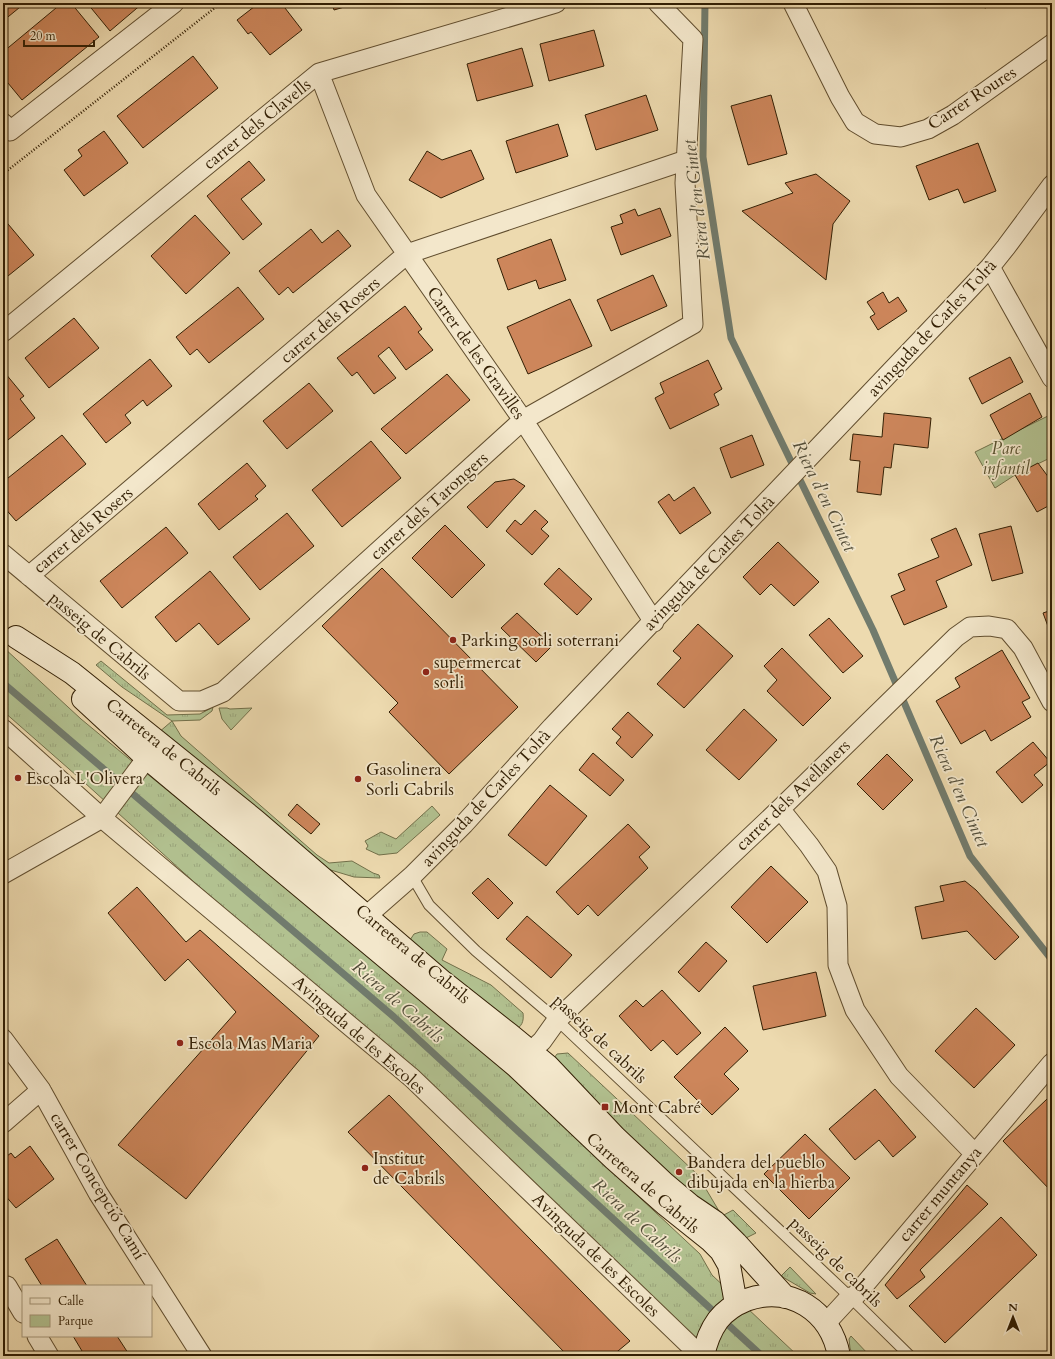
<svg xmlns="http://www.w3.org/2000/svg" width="1055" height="1359" font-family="Cardo,serif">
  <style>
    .grass { fill: url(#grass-tufts); stroke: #72704a }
    .park { fill: #b2c190; stroke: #72704a }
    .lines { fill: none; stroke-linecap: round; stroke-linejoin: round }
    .stream { stroke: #717b6d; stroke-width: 7 }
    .building { fill: #cd865b; stroke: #321f04 }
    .lane-casing { stroke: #614e2f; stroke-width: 12 }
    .street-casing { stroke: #614e2f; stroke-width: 21 }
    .secondary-casing { stroke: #321f04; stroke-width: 24 }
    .path { stroke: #321f04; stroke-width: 2.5; stroke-dasharray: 1 2; stroke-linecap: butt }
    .lane { stroke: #f3e7cb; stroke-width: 10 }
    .street { stroke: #f3e7cb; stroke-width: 19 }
    .secondary { stroke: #f3e7cb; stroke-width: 22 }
    .poi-dot { fill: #8f2418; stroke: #f3e7cb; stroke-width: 1.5 }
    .labels { text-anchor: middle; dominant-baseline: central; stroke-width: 3.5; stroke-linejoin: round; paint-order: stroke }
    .street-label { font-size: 17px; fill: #321f04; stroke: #f3e7cb }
    .park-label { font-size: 17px; font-style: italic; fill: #58502e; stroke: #f3e7cb }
    .poi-label { font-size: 17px; fill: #321f04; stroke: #f3e7cb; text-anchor: start }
    .water-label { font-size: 18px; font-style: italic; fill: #524d39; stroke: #f3e7cb }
  </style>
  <defs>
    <pattern id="grass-tufts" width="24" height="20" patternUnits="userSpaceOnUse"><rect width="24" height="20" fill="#b2c190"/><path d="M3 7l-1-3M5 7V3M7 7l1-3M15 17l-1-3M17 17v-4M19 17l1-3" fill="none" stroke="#9aa57b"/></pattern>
  </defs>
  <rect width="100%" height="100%" fill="#eddaaf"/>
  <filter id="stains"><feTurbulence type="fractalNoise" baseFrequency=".005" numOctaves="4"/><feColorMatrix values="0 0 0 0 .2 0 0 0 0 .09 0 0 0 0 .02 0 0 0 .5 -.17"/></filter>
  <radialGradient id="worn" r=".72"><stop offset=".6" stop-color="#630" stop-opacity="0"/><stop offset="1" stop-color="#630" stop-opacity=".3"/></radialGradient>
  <path class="grass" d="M3,647L81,719L151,777L467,1036L700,1254L712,1275L798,1356H713L413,1074L194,882L85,783L3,711Z
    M101,661L167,715L200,714L213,707L212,711L200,720L172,721L181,736L317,855L329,863L352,861L373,873L379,875L380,878L354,877L324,868L158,733L172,721L122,687L96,665Z
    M219,708H227L230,709L252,708L231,730L222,719Z
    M432,806L440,815L397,853L379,855L366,849L368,846L365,841L381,832L396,839Z
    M420,932H427L447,949L442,960L491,985L523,1013C524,1022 522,1026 514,1031L410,940L414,934Z
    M568,1053L697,1174L722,1216L733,1210L756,1233L744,1239L704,1208L552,1061L557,1054Z
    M790,1267L816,1294L810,1293L781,1276Z
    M851,1336L870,1356H853L850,1348L849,1339Z"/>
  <path class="park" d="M1052,414V457L1015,475L995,488L975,452Z"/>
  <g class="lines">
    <path class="stream" d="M705,3L703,157L731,338L873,630L970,856L1052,960
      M3,683L394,1017L762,1356"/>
  </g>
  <path class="building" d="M3,3H25L3,21Z
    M62,3H71L99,37L22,100L3,77V52Z
    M87,3H143L110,31Z
    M259,3H288L290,5L285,8L302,30L270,55L251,32L248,34L237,20Z
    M332,3H358L334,10Z
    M966,3H987L986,8Z
    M594,30L604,66L549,81L540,44Z
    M522,48L533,86L477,101L467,64Z
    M193,56L218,88L143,148L117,116Z
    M646,95L658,130L596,150L585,115Z
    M771,95L787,154L748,165L731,106Z
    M558,124L568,156L516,173L506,141Z
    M104,131L128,163L84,196L64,170L82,156L78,150Z
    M978,143L996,191L964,203L958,189L929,200L916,166Z
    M471,150L484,179L441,198L409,180L427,151L442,160Z
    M249,161L265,180L241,199L262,224L243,240L207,196Z
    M816,174L850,201L833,224L826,280L742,211L793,193L785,183Z
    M660,208L671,236L621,255L611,227L623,223L620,215L635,209L638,216Z
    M195,215L230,253L186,294L151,256Z
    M3,218L34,255L3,280Z
    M311,229L322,243L338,230L351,246L293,293L288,287L279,295L259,271Z
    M551,239L566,280L539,289L536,280L508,290L497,259Z
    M653,275L667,306L611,331L597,300Z
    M238,287L264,319L209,363L197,349L190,355L176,337Z
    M883,292L889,303L898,297L907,311L878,330L870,317L875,314L867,302Z
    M570,299L592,346L528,374L507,327Z
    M405,306L422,329L418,332L433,350L406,370L389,347L378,356L396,378L374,394L357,372L352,376L337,358Z
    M74,318L99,348L49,388L25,358Z
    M1010,357L1023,382L982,404L969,378Z
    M150,359L172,386L147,406L143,400L125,415L131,423L106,443L83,414Z
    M708,360L722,389L714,394L719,405L670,429L655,398L664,393L660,383Z
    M5,373L24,396L20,399L35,418L3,444V375Z
    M447,374L470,400L406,454L381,429Z
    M309,383L333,411L287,449L263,421Z
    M1030,393L1042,417L1003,440L990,415Z
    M884,413L931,418L928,448L894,444L891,468L884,467L881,495L857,492L860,461L850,460L853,434L882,437Z
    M62,435L86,464L16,521L3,506V482Z
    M752,435L764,465L731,478L720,448Z
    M371,441L401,478L342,527L312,490Z
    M247,463L266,486L255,496L258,499L219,530L198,504Z
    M1038,463L1052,482V504L1037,512L1015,475Z
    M514,479L525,486L487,528L467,507L495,482Z
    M694,487L711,513L680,534L658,502L669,494L674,501Z
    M535,510L548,522L541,529L549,536L532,555L506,531L515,520L521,525Z
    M287,513L314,546L260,590L233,557Z
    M445,525L485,565L452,598L412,558Z
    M1011,526L1023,573L992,581L979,534Z
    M166,527L188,553L122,608L100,581Z
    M956,528L972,565L936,581L947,607L904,625L891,596L905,590L898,574L939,557L931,539Z
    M778,542L819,582L794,606L771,584L760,595L743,577Z
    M382,568L518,707L449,774L389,712L398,703L322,626Z
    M559,568L592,599L577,615L544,584Z
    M210,571L250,619L218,645L199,623L176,642L155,617Z
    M1052,610V637L1043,613Z
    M517,613L552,646L536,662L501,628Z
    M829,618L863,656L843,673L809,635Z
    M698,624L733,656L684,708L657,684L681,658L673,651Z
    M782,648L831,698L803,726L767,691L777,680L764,666Z
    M1002,650L1030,698L1022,702L1031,717L991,741L985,730L961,744L936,701L960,687L955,678Z
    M744,709L777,740L739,780L706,750Z
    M628,712L653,735L632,758L616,743L621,737L612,729Z
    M1033,742L1050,762L1034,775L1043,785L1022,803L996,772Z
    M593,753L624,780L610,796L579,770Z
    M887,754L913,780L883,810L857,784Z
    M550,785L587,816L546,866L508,835Z
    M297,804L320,824L311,834L288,815Z
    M628,824L650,847L639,857L648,868L598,916L588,905L578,915L556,892Z
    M771,866L808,902L767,943L731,907Z
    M488,878L513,903L498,919L472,893Z
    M965,881L976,890L1019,937L995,960L967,931L922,939L915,907L944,901L940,886Z
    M137,887L186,942L200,930L319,1036L186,1199L118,1145L236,1012L188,959L165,981L108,913Z
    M527,916L572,955L551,978L506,939Z
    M706,942L727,961L699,992L678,972Z
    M816,972L826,1016L763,1030L753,986Z
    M662,990L701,1033L677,1055L663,1040L651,1051L619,1016L636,1000L643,1007Z
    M976,1008L1015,1045L974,1088L935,1051Z
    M725,1027L748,1051L724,1074L739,1089L712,1115L674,1077Z
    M875,1089L916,1137L893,1157L879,1140L855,1160L829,1129Z
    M389,1095L630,1341L612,1356H568L348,1132Z
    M1047,1099L1052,1105V1192L1003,1141Z
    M805,1134L850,1178L809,1219L764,1174Z
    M30,1146L54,1179L16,1208L3,1193V1159L11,1153L15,1158Z
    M967,1185L988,1204L920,1270L925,1277L897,1299L885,1285Z
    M1001,1217L1037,1255L945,1343L909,1306Z
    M57,1239L87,1286H42L25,1259Z
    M73,1336H117L130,1356H85Z"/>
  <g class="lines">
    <g class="lane-casing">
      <path id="lane" d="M412,876L429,905L476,951L557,1020L850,1297L910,1356"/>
    </g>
    <g class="street-casing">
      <path id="street" d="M793,3L840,97L855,122L875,134L901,137L928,129L953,115L1052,44
        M319,73L366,195L523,420L654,622
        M3,123L10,131L174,3
        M990,267L1052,378
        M3,332L319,73L556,3
        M3,554L179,701H202L223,692L523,420L693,324L685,183L693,39L658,3
        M29,576L407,254L686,160
        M3,729L102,818L412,1078L701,1356
        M780,809L809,845L827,871L837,906L838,965L855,1010L899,1076L974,1153
        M3,874L102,818L155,747
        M355,926L412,876L464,824L552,727L959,300L990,267L1006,247L1052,185
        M3,1039L41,1090L98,1193L202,1356
        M530,1052L542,1041L557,1020L780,809L956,637L970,627L989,626L1007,629L1023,648L1052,702
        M3,1123L41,1090
        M7,1286L23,1313
        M826,1323L850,1297L855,1296L1052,1063
        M37,1336L49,1356"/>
    </g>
    <g class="secondary-casing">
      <path id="secondary" d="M16,637L72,673L158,742L256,821L443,982L509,1034L548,1066L615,1137L665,1184L690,1205L715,1222L736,1243L785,1297
        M83,699L147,758L516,1066L614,1159L666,1205L711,1241L721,1251L729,1265L736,1304
        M703,1356C706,1342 710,1331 718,1320C725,1311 736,1304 746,1300C790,1284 831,1311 839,1356"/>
    </g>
    <path class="path" d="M3,174L221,3"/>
    <use href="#lane" class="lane"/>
    <use href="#street" class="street"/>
    <use href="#secondary" class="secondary"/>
  </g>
  <g class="poi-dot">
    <circle cx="453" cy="640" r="4"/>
    <circle cx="426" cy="672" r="4"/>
    <circle cx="18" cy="778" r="4"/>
    <circle cx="358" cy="779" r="4"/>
    <circle cx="180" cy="1043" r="4"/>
    <rect x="601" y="1103" width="8" height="8" rx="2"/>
    <circle cx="365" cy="1168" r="4"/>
    <circle cx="679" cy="1172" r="4"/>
  </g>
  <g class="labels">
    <g class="street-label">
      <text transform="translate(972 98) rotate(-33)">Carrer Roures</text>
      <text transform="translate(257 124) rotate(-39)">carrer dels Clavells</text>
      <text transform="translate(330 320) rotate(-40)">carrer dels Rosers</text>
      <text transform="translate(932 328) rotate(-47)">avinguda de Carles Tolrà</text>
      <text transform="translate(476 353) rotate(55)">Carrer de les Gravilles</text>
      <text transform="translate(429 506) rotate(-42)">carrer dels Tarongers</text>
      <text transform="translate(83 530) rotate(-40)">carrer dels Rosers</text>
      <text transform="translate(709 563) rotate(-46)">avinguda de Carles Tolrà</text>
      <text transform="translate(100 636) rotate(40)">passeig de Cabrils</text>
      <text transform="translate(164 747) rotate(39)">Carretera de Cabrils</text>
      <text transform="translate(793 795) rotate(-44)">carrer dels Avellaners</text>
      <text transform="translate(486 798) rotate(-47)">avinguda de Carles Tolrà</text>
      <text transform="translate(413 954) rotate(40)">Carretera de Cabrils</text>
      <text transform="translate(359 1035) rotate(41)">Avinguda de les Escoles</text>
      <text transform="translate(600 1039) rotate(43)">passeig de cabrils</text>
      <text transform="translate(643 1183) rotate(41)">Carretera de Cabrils</text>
      <text transform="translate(98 1186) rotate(59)">carrer Concepció Camí</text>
      <text transform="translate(940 1194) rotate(-50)">carrer muntanya</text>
      <text transform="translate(596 1255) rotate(44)">Avinguda de les Escoles</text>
      <text transform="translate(836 1262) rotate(44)">passeig de cabrils</text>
    </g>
    <g class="park-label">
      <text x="1006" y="448">Parc<tspan x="1006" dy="20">infantil</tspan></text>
    </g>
    <g class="poi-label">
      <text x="461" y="640">Parking sorli soterrani</text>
      <text x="434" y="662">supermercat<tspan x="434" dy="20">sorli</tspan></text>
      <text x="366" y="769">Gasolinera<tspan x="366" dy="20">Sorli Cabrils</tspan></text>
      <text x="26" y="778">Escola L'Olivera</text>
      <text x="188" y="1043">Escola Mas Maria</text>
      <text x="613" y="1107">Mont Cabré</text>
      <text x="373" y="1158">Institut<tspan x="373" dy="20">de Cabrils</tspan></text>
      <text x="687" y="1162">Bandera del pueblo<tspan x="687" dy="20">dibujada en la hierba</tspan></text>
    </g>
    <g class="water-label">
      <text transform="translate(697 200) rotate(-97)">Riera d'en Cintet</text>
      <text transform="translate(824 496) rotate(64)">Riera d'en Cintet</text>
      <text transform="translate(959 791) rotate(66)">Riera d'en Cintet</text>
      <text transform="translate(398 1002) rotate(41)">Riera de Cabrils</text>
      <text transform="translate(637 1221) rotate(43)">Riera de Cabrils</text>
    </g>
  </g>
  <rect width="1055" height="1359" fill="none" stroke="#eddaaf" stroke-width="16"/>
  <rect x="4" y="4" width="1047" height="1351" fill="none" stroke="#321f04" stroke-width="2"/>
  <rect x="8" y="8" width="1039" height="1343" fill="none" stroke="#321f04"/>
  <rect x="22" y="1285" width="130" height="52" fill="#f3e7cb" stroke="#a6977b"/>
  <rect x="30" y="1298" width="20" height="6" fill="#f3e7cb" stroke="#a6977b"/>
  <text x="58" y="1305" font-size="12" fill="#321f04">Calle</text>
  <rect x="30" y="1315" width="20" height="12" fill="#b2c190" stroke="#a6977b"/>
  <text x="58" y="1325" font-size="12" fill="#321f04">Parque</text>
  <g transform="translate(1013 1317)" stroke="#f3e7cb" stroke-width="3" paint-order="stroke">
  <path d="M0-3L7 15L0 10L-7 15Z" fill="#321f04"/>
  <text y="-6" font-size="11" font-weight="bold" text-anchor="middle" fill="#321f04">N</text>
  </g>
  <path d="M24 40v6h70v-6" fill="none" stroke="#321f04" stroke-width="2"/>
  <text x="30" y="40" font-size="12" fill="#321f04" stroke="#f3e7cb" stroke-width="3" paint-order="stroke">20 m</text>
  <rect width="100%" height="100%" filter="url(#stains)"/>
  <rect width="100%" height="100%" fill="url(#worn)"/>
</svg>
